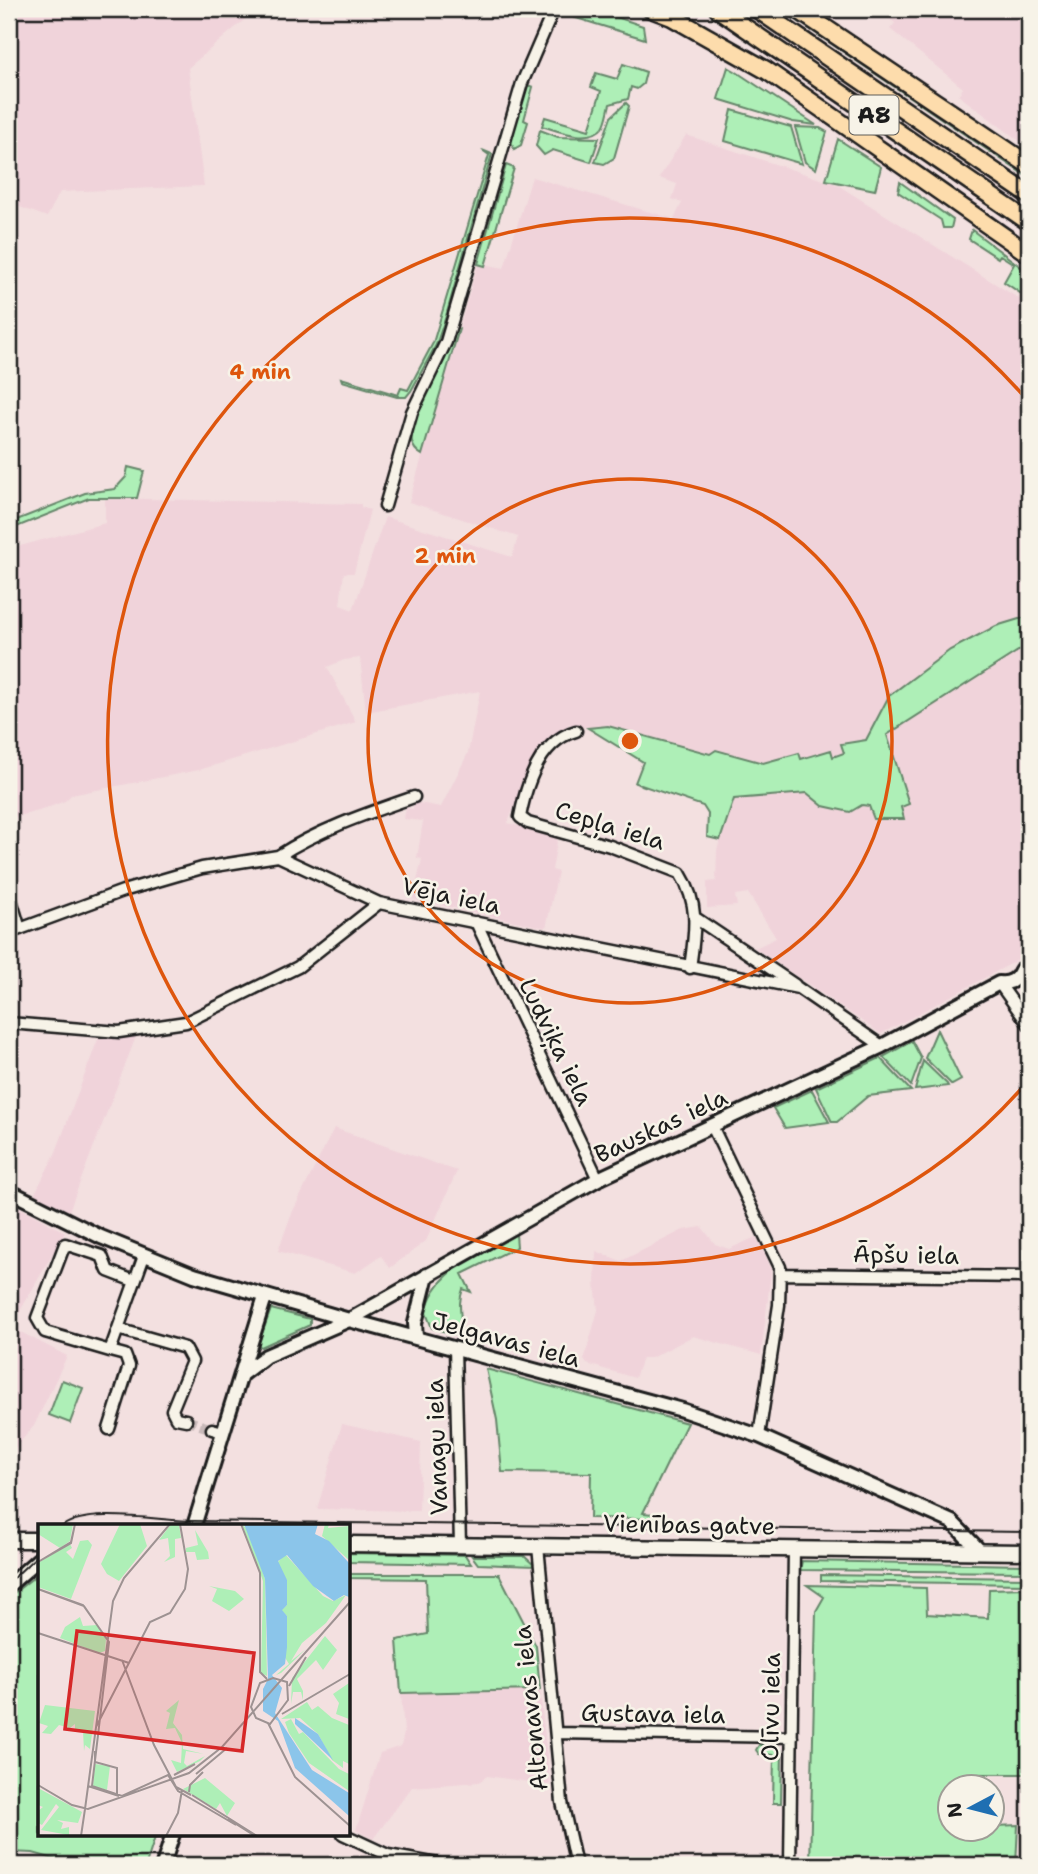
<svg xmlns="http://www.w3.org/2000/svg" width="1038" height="1874" font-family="'Shantell Sans',sans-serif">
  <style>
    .built { fill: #f0d3da }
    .green { fill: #aeefb7; stroke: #65866a; stroke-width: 2 }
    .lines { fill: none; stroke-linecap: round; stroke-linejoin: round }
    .minor-tunnel { stroke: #c8b9b9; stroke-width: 10; stroke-dasharray: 10 5; stroke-linecap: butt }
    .minor-casing { stroke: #1c1c1c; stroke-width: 15 }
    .tertiary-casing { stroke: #1c1c1c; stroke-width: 18 }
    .secondary-casing { stroke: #1c1c1c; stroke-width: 19 }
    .trunk-casing { stroke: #1c1c1c; stroke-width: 21 }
    .minor { stroke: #f7f3e8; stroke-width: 10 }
    .tertiary { stroke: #f7f3e8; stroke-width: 12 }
    .secondary { stroke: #f7f3e8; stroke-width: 14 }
    .trunk { stroke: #fddcac; stroke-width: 16 }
    .tram { stroke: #1c1c1c; stroke-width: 2 }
    .ring { fill: none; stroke: #de560d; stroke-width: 3.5 }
    .labels { text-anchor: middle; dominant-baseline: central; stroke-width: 5; stroke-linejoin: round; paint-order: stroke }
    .shield { fill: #f7f3e8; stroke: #5e5c59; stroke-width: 2 }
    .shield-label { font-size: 23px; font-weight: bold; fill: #1c1c1c }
    .street-label { font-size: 24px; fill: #1c1c1c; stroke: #f7f3e8 }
    .inset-road { fill: none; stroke: #9d9292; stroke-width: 2 }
    .view { fill: #d62828; fill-opacity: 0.15; stroke: #d62828; stroke-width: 3.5 }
    .inset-edge { fill: none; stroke: #1c1c1c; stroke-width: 3.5 }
    .centre { fill: #de560d; stroke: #f7f3e8; stroke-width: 3.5 }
    .ring-label { font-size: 21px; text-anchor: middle; font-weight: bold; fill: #de560d; stroke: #f7f3e8; stroke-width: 5; stroke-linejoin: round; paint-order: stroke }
  </style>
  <rect width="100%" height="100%" fill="#f3e0e0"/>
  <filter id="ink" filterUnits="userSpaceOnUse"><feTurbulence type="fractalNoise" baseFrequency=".0143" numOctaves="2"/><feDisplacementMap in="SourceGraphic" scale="14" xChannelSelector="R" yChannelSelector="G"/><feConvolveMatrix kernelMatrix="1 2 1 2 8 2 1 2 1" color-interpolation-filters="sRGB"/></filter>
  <g filter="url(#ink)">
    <path class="built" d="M9,9H257L188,68L204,186L60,192L47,217L9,203Z
      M886,9H1029V148L958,95L963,88L890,29L895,23L882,13Z
      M686,135L836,184L1029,305V361L1026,375L1029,376V616L996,626L950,650L889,696L866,740L844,742V753L833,757L801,759L799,754L763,763L716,750L711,754L608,726L588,728L569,724L529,767L508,823L558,837L552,870L558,872L546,928L413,899L422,859L417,858L423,821L404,819L406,808L413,809L414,802L441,807L468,753L480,691L366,712L360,658L344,660L327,667L356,722L199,770L71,795L65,801L39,811L9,818V549L105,523V498L361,504V507L370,510L354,573H344L340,605L353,610L385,517L512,557L518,537L409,502L478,263L504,268L532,177L674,219L682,203L672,199L677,184L659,178Z
      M1029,644V954L881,1034L755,948L776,938L748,893L735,895L737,906L707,908V882L716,881L717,850L733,799L807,793L823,806H870L903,813L901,807L909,804L887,735Z
      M137,1034L69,1211L34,1195L56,1152L98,1039Z
      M334,1128L457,1171L426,1241L390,1268L381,1256L355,1273L278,1251L291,1215Z
      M9,1202L65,1232L11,1327L67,1356L34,1426L9,1455Z
      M702,1227L715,1244L729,1249L756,1237L769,1263L771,1273L761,1355L693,1336L651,1358H642L635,1378L587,1364L584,1360L598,1310L595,1283L596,1251L621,1261L683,1230Z
      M342,1424L421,1442L419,1511L317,1509Z
      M540,1690L550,1785L487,1776L479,1782L412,1787L373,1839L356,1830L380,1753L401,1746L404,1733L401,1693Z"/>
    <path class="green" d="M568,9H593L643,26L645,39L563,14Z
      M780,9H786L1029,172V178Z
      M623,64L646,72L643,84L637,89L631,87L628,99L610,104C608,111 607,121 603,127C590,144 558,131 542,126L545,117L589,130L601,91L591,87L596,73L617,79Z
      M728,67L735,71L816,125L793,122L718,99Z
      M527,85L533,87L524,120L528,122L521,145L514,149L511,142Z
      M626,103L629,106L614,158L604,164L595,162L611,117Z
      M732,110L791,127L802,164L725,141Z
      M795,127L820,128L827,132L816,169L805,162Z
      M540,130L558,137L599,138L591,162L553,150L544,155L536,146Z
      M838,139L881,167L875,190L826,180Z
      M482,150L492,154L446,316L436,345L411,391L406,397H397L342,381L341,378L398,395L401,388L408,390L433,343L489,155Z
      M506,165L514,168L485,266L478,264Z
      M900,182L953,220L951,228H943L941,220L898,192Z
      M972,230L1029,273V299L1004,282L1014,264L1000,255L998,258L969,239Z
      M457,328L459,329L422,455C417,452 413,448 412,442C408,418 449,355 457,328Z
      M128,467L144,471L137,498H89L9,530V523L85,493L115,489L126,477Z
      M1029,616V644L887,735L909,804L901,807L904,819H874L869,806L862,805L850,812L823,806L807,793L734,799L720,840L707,837L708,814L703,806L635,783L643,762L588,728L608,726L710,754L716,750L763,763L799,753L801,759L831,750L833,757L844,753L841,744L866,740L889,696L950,650L996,626Z
      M937,1030L961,1080L952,1085L925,1058Z
      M912,1041L921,1058L911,1086L883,1057Z
      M880,1058L911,1091L868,1096L837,1122H832L816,1088Z
      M923,1061L947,1084L948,1086L915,1090Z
      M812,1090L829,1122L785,1128L773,1108Z
      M516,1234L517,1247L462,1274L471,1292L463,1289C456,1308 464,1317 460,1336L432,1328L426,1313C432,1271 484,1252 516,1234Z
      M271,1309L310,1319V1325L261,1347L258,1345Z
      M486,1369L687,1423L643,1513L662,1515V1519L590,1518L591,1473L502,1472L497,1420Z
      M62,1380L83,1388L70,1423L49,1415Z
      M348,1553L465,1555L471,1564L348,1562Z
      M472,1556H524L535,1566L478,1564Z
      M802,1561L1029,1565V1572L800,1570Z
      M40,1572V1834H156L146,1865H75L33,1853L9,1852V1597Z
      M348,1574H499L536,1646L540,1690L401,1693L397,1640L428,1634L426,1579L348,1578Z
      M821,1575L1029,1578V1584L821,1581Z
      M807,1585L926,1588L927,1614L988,1618L989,1589L1029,1588V1774H968V1786H950V1828L1018,1825L1016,1865H810L816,1611L824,1597Z
      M759,1745H777L782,1751L781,1803H773L774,1755L759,1754L756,1750Z"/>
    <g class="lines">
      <path class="minor-tunnel" d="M186,1420L212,1429"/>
      <g class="minor-casing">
        <path id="minor" d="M385,506L412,412L446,342L522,83L554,9
          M576,731C539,741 526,785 520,817L528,823L610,846L680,873C700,905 695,932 690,968
          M278,856C320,829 368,813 414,797
          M9,893L20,929
          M697,919L795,985
          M476,922L598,1179
          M9,933L123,891L202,868L278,856L379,903L798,988L882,1046
          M999,983L1029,1025
          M9,1023L119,1032L186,1022L298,967L379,903
          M712,1126L780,1267L779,1305L759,1436
          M781,1274L1029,1277
          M118,1329L185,1348L192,1361L172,1410L176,1418L186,1420
          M455,1348L460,1545
          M110,1351L45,1332L37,1318L65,1244L102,1256L108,1271L134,1281
          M109,1429L129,1366L125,1355L110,1351L144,1256
          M212,1429L223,1432
          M538,1546L562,1802L576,1865
          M556,1733L792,1737
          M343,1834L388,1855L443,1865
          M790,1865L794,1549
          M1028,1865L1029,1863"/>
      </g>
      <g class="tertiary-casing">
        <path id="tertiary" d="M9,1191L101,1237L194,1275L349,1320L682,1410L759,1436L952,1522L980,1551
          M416,1338L415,1323L427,1275
          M242,1374L266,1356L349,1320L598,1179L882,1046L999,983C1010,984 1017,980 1021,970
          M194,1526L265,1297
          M9,1585L40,1558
          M163,1865L173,1834"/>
      </g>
      <g class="secondary-casing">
        <path id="secondary" d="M9,1540H40
          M348,1544L1029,1552"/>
      </g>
      <g class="trunk-casing">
        <path id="trunk" d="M651,9L672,17L766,70L1029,254
          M718,9L1029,222
          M757,9L1029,195
          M797,9L1029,165"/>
      </g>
      <use href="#minor" class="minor"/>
      <use href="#tertiary" class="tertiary"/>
      <use href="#secondary" class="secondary"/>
      <use href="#trunk" class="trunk"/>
      <path class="tram" d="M63,1526C88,1507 162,1521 194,1521L1029,1532
        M9,1582L40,1553"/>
    </g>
  </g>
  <g class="ring">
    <circle cx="630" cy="741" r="262"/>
    <path d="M1028 1081A523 523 0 1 1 1028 401"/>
  </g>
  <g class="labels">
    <rect class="shield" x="849.5" y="95.5" width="49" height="39" rx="5"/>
    <g class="shield-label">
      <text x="874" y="115">A8</text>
    </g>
    <g class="street-label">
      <text transform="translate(610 826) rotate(17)">Cepļa iela</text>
      <text transform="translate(451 896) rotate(12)">Vēja iela</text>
      <text transform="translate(556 1042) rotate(64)">Ludviķa iela</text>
      <text transform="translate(661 1126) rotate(-25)">Bauskas iela</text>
      <text transform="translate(906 1255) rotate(1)">Āpšu iela</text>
      <text transform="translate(506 1340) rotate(15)">Jelgavas iela</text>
      <text transform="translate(437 1447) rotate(-92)">Vanagu iela</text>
      <text transform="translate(689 1525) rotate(1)">Vienības gatve</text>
      <text transform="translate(771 1707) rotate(-89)">Olīvu iela</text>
      <text transform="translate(531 1708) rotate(-96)">Altonavas iela</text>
      <text transform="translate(653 1714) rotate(1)">Gustava iela</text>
    </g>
  </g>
  <g transform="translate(38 1524)">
    <rect width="312" height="312" fill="#f3e0e0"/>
    <path d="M0,0H35L32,17L22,24L0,10ZM82,0H102L109,22L81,57L69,50L63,40ZM133,0H141L143,14L137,15V33L126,38L132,32L130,14L121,16ZM204,0L211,7L227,55L229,152L223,149L225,57ZM287,0H291L290,4L311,2V36L284,12ZM157,6L170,28L171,35L159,36L157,28H148V24L160,21ZM50,16L54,21L33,75L0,63V39L32,20L34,24L28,28L35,35L42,17ZM247,30L285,72L295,77L308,71L288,99L264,119L253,137L268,125L243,149L238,151L251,140L246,132L249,92L243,86L249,81V57L239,39ZM171,62L197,67L206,75L191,87L174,77L179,65ZM42,93L45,102L59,101L68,115L67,127L61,129L22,114L27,103ZM287,112L299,126L285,146L278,136L259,155L265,167V176L263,168H255L253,180L254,154ZM311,159V195L298,190L301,179L295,170ZM141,176L135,199L144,211L145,225L166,230L148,227L146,239L149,242L167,232L162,237L139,248L133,236L143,239L144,219L137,204L128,205L132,189L128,187ZM269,178L274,186L280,182L294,194L311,201V240L305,237V244L294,236L280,210L262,194L243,195ZM7,181L57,187L52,225L47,221L46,227L45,207L37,205V200L32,204L21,201L13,210L4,209L10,202L1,199ZM253,195L261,210L265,208L301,245L311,250V267L271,239L251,209L247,198ZM57,240L72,242L69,266L55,262ZM167,254L197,279L189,292L182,279L178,285L145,265ZM0,264L44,288L40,299L19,296L25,299L23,305L31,303V311L3,306L21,283L18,280L4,301L0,299V287L5,283L0,281Z" fill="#aeefb7"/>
    <path d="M206,0H280L277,10L291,17L311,39V73L306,71L296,77L275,62L249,31L240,37L249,56V81L244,86L249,92V123L247,140L234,151L244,164L237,189L274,246L311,269V292L257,244L240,197L225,187V165L230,155L227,55ZM257,194L280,210L295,236L257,200Z" fill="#8bc5ea"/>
    <path class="inset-road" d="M203,0L222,49V148L229,155M0,38L33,18L37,0M0,38L33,19L37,0M0,65L46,82L68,114M0,65L45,81L71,118L54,262L84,272L130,251L140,267L198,301M0,109L91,139M84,136L116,221L138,263L153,271M235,154L249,158L250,176L232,200L218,194L213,183L222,159ZM251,162L268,133M244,190L312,150M230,199L257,253L312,302M58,203L112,98L132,89L147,65L150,45L142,0M57,227V238L79,244V270M158,250L189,224M136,251L157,240M0,261L34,281L50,285L151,249L184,223L312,78M50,262L81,272M151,268L152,261L165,248M154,271L219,312M47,285L75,77L86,54L132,0M190,295L217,312M43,312L47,285M128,312L140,289L144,266"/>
    <path class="view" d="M39,107L216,129L204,227L27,205Z"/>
    <rect width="312" height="312" class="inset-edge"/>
  </g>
  <circle cx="630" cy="741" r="10" class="centre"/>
  <g class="ring-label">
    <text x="260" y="379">4 min</text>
    <text x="445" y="563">2 min</text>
  </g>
  <rect width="1038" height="1874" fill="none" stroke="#f7f3e8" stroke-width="35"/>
  <rect x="18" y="18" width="1003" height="1839" fill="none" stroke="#1c1c1c" stroke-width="2.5" filter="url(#ink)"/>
  <g transform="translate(971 1808) rotate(263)"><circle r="33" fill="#f7f3e8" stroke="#9f9d96" stroke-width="2"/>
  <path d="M0-5L12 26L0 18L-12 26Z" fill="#1f6fb2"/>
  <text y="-10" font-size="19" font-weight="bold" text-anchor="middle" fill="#1c1c1c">N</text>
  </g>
</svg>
